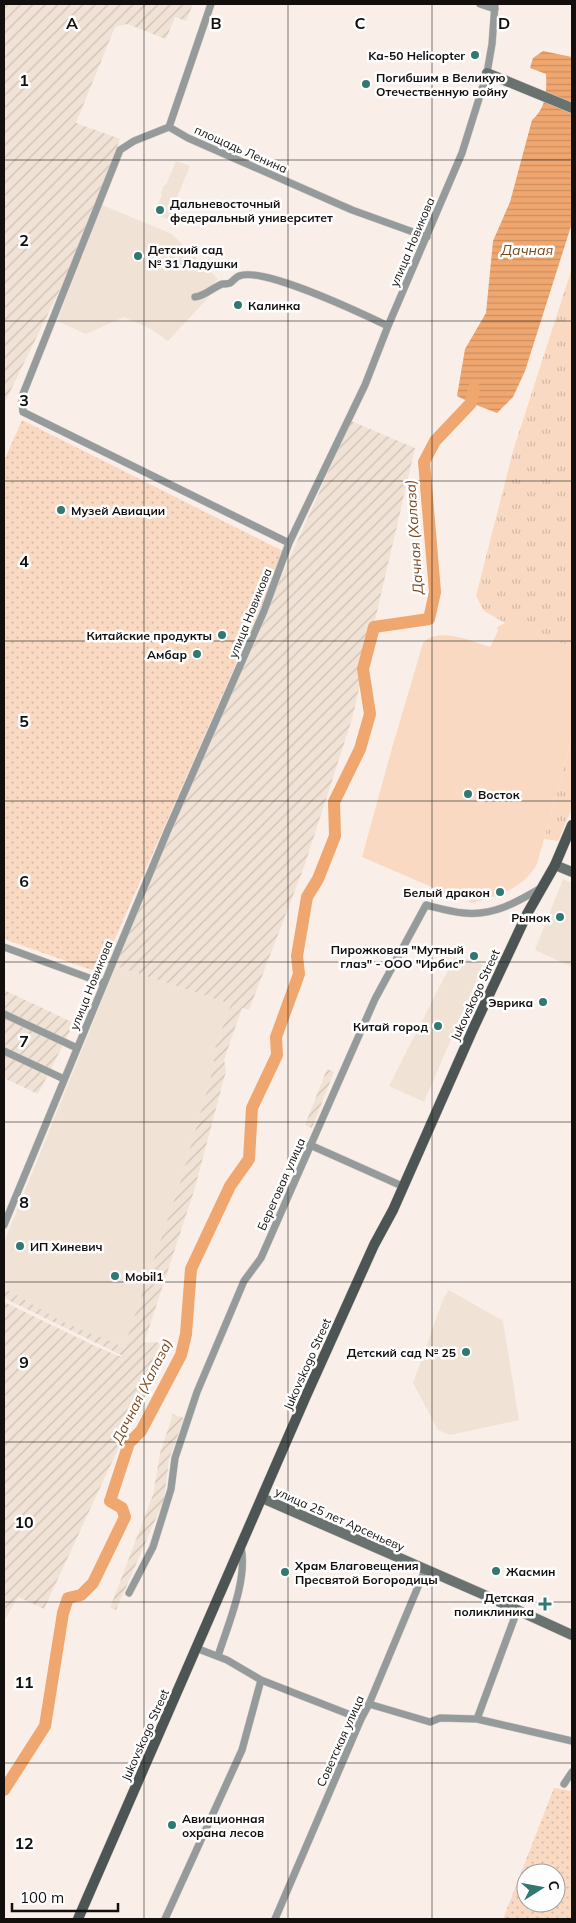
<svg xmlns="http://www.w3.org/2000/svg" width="576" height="1923" font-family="Mulish,sans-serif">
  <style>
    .built { fill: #f1e2d6 }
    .industrial { fill: url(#industrial-furrows) }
    .grass { fill: url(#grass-dots); fill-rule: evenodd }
    .park { fill: url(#park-tufts) }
    .pitch { fill: #f9d9c2 }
    .water { fill: url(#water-rules) }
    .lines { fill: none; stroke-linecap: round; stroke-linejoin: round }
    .river { stroke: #efa76f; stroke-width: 12 }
    .street-casing { stroke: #d4cbc5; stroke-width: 8 }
    .secondary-casing { stroke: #d4cbc5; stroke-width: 11 }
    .primary-casing { stroke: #d4cbc5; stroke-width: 11 }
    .street { stroke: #959b9a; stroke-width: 7 }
    .secondary { stroke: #6a7270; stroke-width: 10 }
    .primary { stroke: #4c5553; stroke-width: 10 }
    .grid { fill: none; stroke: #120f0d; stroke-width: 1; stroke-opacity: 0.55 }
    .poi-dot { fill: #317871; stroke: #fefefe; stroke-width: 2 }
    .labels { text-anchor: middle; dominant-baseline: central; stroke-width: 5; stroke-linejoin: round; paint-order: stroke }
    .poi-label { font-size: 12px; font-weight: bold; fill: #120f0d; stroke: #fefefe; text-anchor: start }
    .street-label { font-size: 12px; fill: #120f0d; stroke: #fefefe }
    .water-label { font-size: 14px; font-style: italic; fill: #794921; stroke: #fefefe }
    .grid-label { font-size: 16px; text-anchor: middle; font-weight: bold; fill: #120f0d; stroke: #fefefe; stroke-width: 5; stroke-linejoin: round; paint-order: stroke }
  </style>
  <defs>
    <pattern id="industrial-furrows" width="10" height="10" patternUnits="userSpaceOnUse" patternTransform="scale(1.25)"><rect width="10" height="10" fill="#f1e2d6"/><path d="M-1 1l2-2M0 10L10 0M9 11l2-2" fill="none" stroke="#cec1b6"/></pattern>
    <pattern id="grass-dots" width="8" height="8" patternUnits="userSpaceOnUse" patternTransform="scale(1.25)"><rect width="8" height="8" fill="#f9d9c2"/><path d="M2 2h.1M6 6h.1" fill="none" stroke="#d4b9a6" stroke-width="1.8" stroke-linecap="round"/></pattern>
    <pattern id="park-tufts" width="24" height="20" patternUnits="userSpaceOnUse" patternTransform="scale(1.25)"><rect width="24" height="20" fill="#f9d9c2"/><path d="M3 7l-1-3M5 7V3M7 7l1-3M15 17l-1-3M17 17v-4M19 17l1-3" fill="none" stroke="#d4b9a6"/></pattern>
    <pattern id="water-rules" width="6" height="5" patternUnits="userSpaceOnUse" patternTransform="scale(1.25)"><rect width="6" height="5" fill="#efa76f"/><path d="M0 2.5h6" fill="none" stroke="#cc8f5f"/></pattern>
  </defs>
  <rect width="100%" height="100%" fill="#f9efe8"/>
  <path class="built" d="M176,161L190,166L168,219L154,214L162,194L161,193L164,185H166Z
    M102,205L172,234L218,279L205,292L209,297L168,341L151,329L124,317L86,334L57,321Z
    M563,879L572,883V967L535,950Z
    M454,958L467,959L483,965L424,1102L389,1086Z
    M116,966L231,1004L213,1054L214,1066L180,1183L124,1347L62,1322L4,1288V1242Z
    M449,1290L503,1321L519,1420L450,1435L438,1430L413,1383L444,1297Z"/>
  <path class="industrial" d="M4,4H193L186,21L175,17L166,39L127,24L115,27L76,123L120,139L67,275L4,404Z
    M351,421L415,448L352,719L304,867L249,1010L242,1008L224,1060L226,1071L194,1191L144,1343L156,1342L165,1347L44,1609L18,1597L4,1621V1302L93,1345L118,1356H123L4,1298V1288L63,1322L124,1347L180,1183L214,1066L213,1054L231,1004L116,966L169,828Z
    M4,990L74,1023L38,1094L4,1078Z
    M327,1069L334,1072L312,1128L305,1125Z
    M173,1414L184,1418L169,1459L164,1500L116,1610L110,1608L153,1495L160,1453Z"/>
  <path class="grass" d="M22,420L285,552L100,973L4,939V461Z
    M554,1788L572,1791V1919H503ZM526,1873H556V1903H526Z"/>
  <path class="park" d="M572,268V647L505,623L484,611L476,596L513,451Z
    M572,738V808L558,841L544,839Z"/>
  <path class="pitch" d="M505,623L572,647V738L537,864C524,888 495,898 470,903L469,898L448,894L362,857L392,748L423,643C438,626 473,642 490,647L498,631L497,627Z"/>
  <path class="water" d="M543,51L572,57V223L525,371L513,397L497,413L471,403L457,396L465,349L486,313L493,241L510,202L532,120C546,108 547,92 546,74L530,68L533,58Z"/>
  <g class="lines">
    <path class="river" d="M4,1790L45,1726L63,1613L68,1598L81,1595L93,1583L125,1517L122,1508L110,1501L129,1443L141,1431L181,1355L186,1334L191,1269L230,1186L249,1159L252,1108L277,1055L276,1037L299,974L297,956L307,897L318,879L335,836L334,802L360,749L370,714L363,669L374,627L429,619L435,592L424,462L435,441L471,403L474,388"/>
    <g class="street-casing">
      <path id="street" d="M480,4L495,9
        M169,127L134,141L120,150L23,394L22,403L23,412L289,543
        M169,127L188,138L352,210L427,237
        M169,127L211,4
        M195,297C205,296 212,288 222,284C225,284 228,284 230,283C233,281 236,277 239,276C262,266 363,314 388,326
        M4,947L103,983
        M4,1014L77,1048
        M4,1051L64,1079
        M310,1145L402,1186
        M4,1225L167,832L264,611L289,543L365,385L388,326L462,153L487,73L492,44L495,4
        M129,1593L153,1547L171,1489L175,1458L197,1392L244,1281L261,1258L375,999L426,905C438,908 452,912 464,913C494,916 517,902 541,888
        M196,1648L227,1660L261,1680L361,1719
        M218,1656C228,1624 248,1580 241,1547
        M369,1704L430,1722L440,1718L477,1719L572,1741
        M477,1719L517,1611
        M564,1784L572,1772
        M165,1919L242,1750L261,1680
        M275,1919L361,1719L369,1704L425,1570"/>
    </g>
    <g class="secondary-casing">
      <path id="secondary" d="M487,73L572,108
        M555,865L572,872
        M262,1498L480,1593L572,1635"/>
    </g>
    <g class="primary-casing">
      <path id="primary" d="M78,1919L306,1396L374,1245L393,1210L473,1029L527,914L555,865L572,825"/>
    </g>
    <use href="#street" class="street"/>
    <use href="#secondary" class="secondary"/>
    <use href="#primary" class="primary"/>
  </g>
  <path class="grid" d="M144,4V1919M288,4V1919M432,4V1919M4,160H572M4,321H572M4,481H572M4,641H572M4,801H572M4,962H572M4,1122H572M4,1282H572M4,1442H572M4,1602H572M4,1763H572"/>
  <g class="poi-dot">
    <circle cx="475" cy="55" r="5"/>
    <circle cx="366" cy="84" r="5"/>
    <circle cx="160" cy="210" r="5"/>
    <circle cx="138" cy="256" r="5"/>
    <circle cx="238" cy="305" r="5"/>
    <circle cx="61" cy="510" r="5"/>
    <circle cx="222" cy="635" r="5"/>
    <circle cx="197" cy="654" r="5"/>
    <circle cx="468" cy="794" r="5"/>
    <circle cx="500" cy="892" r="5"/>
    <circle cx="560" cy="917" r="5"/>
    <circle cx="474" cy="956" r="5"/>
    <circle cx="543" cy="1002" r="5"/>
    <circle cx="438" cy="1026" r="5"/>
    <circle cx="20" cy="1246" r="5"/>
    <circle cx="115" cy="1276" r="5"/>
    <circle cx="466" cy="1352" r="5"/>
    <circle cx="496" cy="1571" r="5"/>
    <circle cx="285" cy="1572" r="5"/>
    <path d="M542.5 1596.5h5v5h5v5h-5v5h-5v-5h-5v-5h5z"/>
    <circle cx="172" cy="1825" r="5"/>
  </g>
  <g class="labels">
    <g class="poi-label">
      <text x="465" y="55" text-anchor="end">Ka-50 Helicopter</text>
      <text x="376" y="77">Погибшим в Великую<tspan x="376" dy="14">Отечественную войну</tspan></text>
      <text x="170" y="203">Дальневосточный<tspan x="170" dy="14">федеральный университет</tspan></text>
      <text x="148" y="249">Детский сад<tspan x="148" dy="14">№ 31 Ладушки</tspan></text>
      <text x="248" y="305">Калинка</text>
      <text x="71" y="510">Музей Авиации</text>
      <text x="212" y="635" text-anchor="end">Китайские продукты</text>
      <text x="187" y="654" text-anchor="end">Амбар</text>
      <text x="478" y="794">Восток</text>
      <text x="490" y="892" text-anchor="end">Белый дракон</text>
      <text x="550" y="917" text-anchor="end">Рынок</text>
      <text x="464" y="949" text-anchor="end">Пирожковая "Мутный<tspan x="464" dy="14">глаз" - ООО "Ирбис"</tspan></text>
      <text x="533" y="1002" text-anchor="end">Эврика</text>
      <text x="428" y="1026" text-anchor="end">Китай город</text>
      <text x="30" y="1246">ИП Хиневич</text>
      <text x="125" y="1276">Mobil1</text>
      <text x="456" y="1352" text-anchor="end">Детский сад № 25</text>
      <text x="295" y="1565">Храм Благовещения<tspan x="295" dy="14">Пресвятой Богородицы</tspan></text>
      <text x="506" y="1571">Жасмин</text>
      <text x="534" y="1597" text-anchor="end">Детская<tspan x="534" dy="14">поликлиника</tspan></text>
      <text x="182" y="1818">Авиационная<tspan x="182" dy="14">охрана лесов</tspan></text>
    </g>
    <g class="street-label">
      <text transform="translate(241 149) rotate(24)">площадь Ленина</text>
      <text transform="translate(412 242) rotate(-67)">улица Новикова</text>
      <text transform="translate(250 613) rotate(-68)">улица Новикова</text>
      <text transform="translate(91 985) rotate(-68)">улица Новикова</text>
      <text transform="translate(475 995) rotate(-65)">Jukovskogo Street</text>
      <text transform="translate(281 1184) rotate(-66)">Береговая улица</text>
      <text transform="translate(307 1364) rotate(-66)">Jukovskogo Street</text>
      <text transform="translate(340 1519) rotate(24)">улица 25 лет Арсеньеву</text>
      <text transform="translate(145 1735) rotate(-66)">Jukovskogo Street</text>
      <text transform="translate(340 1741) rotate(-66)">Советская улица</text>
    </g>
    <g class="water-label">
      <text x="527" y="250">Дачная</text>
      <text transform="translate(414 537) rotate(-94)">Дачная (Халаза)</text>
      <text transform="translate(142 1391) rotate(-63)">Дачная (Халаза)</text>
    </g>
  </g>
  <g class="grid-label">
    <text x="72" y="29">A</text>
    <text x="216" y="29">B</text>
    <text x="360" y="29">C</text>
    <text x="504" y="29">D</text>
    <text x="24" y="86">1</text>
    <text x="24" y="246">2</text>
    <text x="24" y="406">3</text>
    <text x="24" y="567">4</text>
    <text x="24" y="727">5</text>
    <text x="24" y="887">6</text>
    <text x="24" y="1047">7</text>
    <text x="24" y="1208">8</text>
    <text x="24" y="1368">9</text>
    <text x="24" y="1528">10</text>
    <text x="24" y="1688">11</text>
    <text x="24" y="1849">12</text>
  </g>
  <rect width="576" height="1923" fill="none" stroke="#120f0d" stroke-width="10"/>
  <g transform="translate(541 1888) rotate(79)"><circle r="24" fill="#fefefe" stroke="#a09e9e"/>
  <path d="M0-4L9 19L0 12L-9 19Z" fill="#317871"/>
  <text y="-8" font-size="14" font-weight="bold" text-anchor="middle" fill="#120f0d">С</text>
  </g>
  <path d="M12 1903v8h106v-8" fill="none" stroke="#120f0d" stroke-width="2.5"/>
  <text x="20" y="1903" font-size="15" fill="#120f0d" stroke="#fefefe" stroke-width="4" paint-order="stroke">100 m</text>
</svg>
